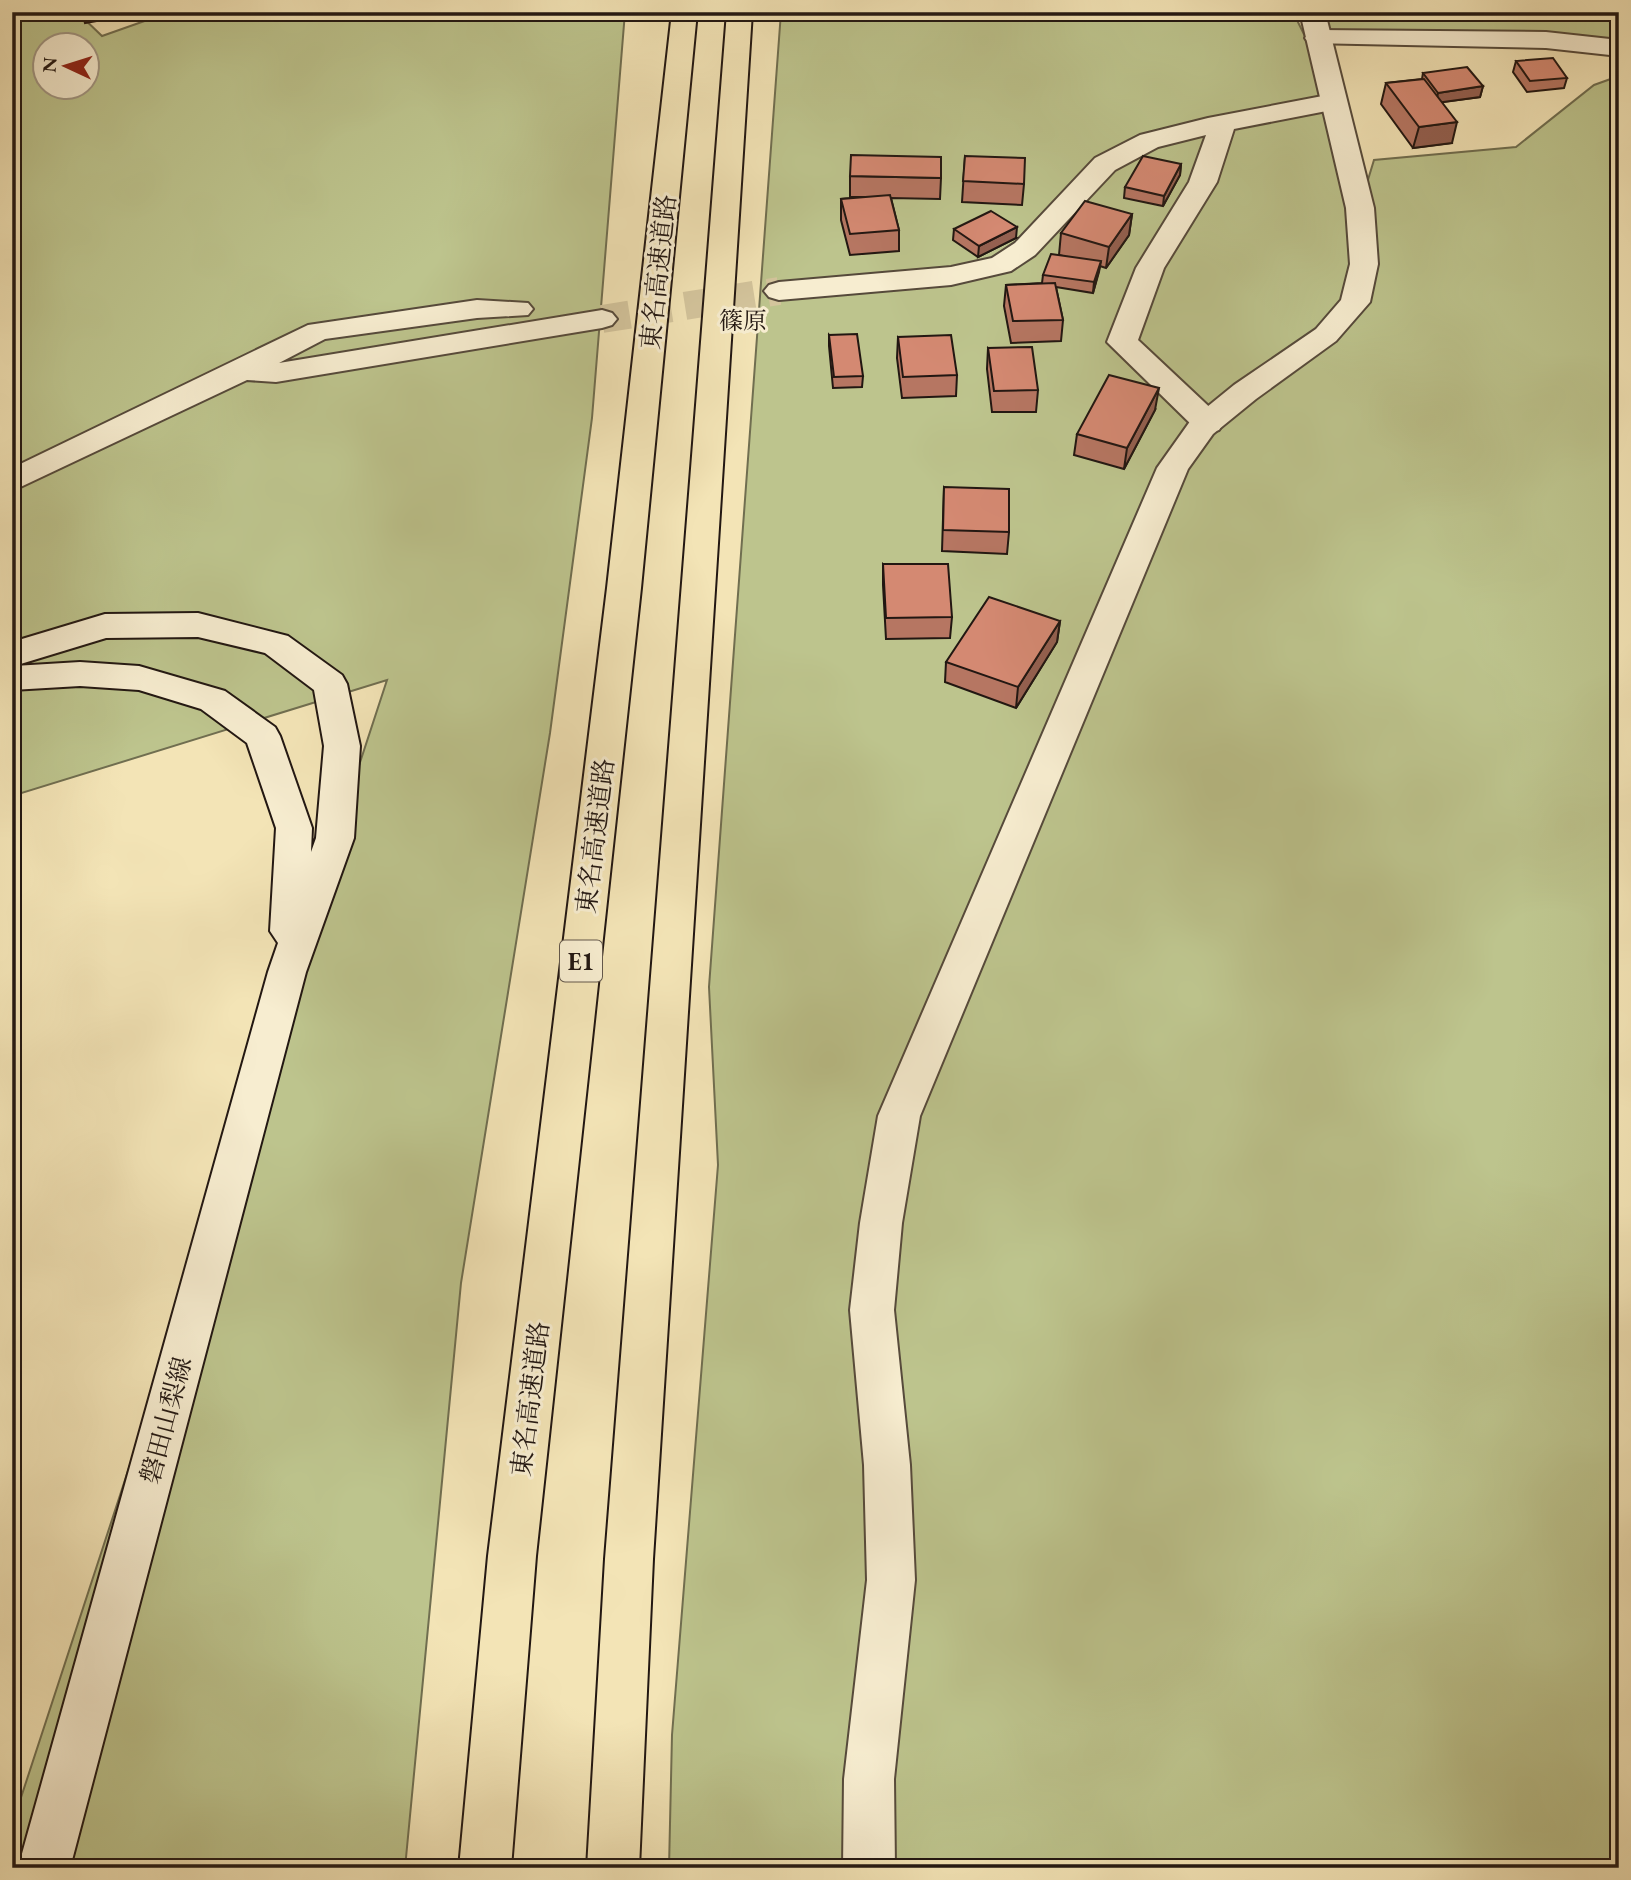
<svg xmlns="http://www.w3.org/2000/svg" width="1631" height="1880" font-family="'EB Garamond','Noto Serif JP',serif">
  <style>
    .green { fill: #bdc48d; stroke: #706e50; stroke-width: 2; fill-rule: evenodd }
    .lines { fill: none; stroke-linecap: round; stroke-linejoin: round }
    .minor-tunnel { stroke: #d4c59d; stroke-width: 28; stroke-dasharray: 28 14; stroke-linecap: butt }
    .minor-casing { stroke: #564a3b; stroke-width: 4 }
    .tertiary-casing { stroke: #564a3b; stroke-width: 4 }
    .secondary-casing { stroke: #221712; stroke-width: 4 }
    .motorway-casing { stroke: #221712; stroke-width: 4 }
    .minor { fill: #f7edd0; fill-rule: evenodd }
    .tertiary { fill: #f7edd0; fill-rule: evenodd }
    .secondary { fill: #f7edd0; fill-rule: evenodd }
    .motorway { fill: #f3e4b6; fill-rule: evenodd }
    .wall { fill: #b67662; stroke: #221712; stroke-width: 2 }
    .shaded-wall { fill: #946050; stroke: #221712; stroke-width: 2 }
    .building { fill: #d48972; stroke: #221712; stroke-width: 2 }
    .labels { text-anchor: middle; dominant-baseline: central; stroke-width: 6; stroke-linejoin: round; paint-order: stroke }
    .far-quarter-label { font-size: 24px; fill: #221712; stroke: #f7edd0 }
    .shield { fill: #f7edd0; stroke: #62574b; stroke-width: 2 }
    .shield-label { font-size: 24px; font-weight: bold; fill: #221712 }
    .street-label { font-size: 26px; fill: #221712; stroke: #f7edd0 }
  </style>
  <rect width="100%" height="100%" fill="#f3e4b6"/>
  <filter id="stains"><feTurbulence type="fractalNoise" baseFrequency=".00286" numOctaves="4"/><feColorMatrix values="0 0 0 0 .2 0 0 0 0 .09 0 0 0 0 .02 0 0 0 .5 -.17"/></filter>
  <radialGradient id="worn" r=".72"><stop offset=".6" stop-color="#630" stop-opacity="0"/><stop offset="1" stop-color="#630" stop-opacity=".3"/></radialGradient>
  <path class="green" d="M12,12H77L102,36L170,12H625L592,418L550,733L461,1283L405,1868H12V1825L387,680L12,796ZM46,46H88V88H46Z
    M781,12H1293L1330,87L1360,206L1374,160L1516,147L1594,85L1619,76V1868H669L672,1735L718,1165L709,987Z
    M1302,12H1619V51L1318,38Z"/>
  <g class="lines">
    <path class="minor-tunnel" d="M602,319L779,291"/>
    <g class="minor-casing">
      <path id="minor" d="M1318,30L1546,32L1619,40V56L1546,48L1309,43L1305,38L1309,33Z
        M1333,94L1342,96L1346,102L1342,108L1234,129L1217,182L1164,268L1138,340L1219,416L1223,423L1219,430L1208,433L1197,430L1107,342L1136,268L1189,182L1206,135L1158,147L1115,170L1035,255L1011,271L951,285L779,300L769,297L764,291L769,285L779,282L951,267L992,258L1015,243L1095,158L1140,135L1208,118Z
        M477,300L528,303L533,309L528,315L477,318L325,339L279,363L602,310L612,313L617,319L612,325L602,328L276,382L247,380L12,491V468L308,325Z"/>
    </g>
    <g class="tertiary-casing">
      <path id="tertiary" d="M1300,12H1325L1374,208L1378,264L1370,302L1336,341L1256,399L1213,434L1188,469L920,1116L902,1223L894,1310L910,1465L915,1580L894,1779L895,1868H843L844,1779L867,1580L864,1465L850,1310L860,1223L878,1116L1157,468L1191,420L1234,385L1316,329L1341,300L1350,264L1346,208Z"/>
    </g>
    <g class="secondary-casing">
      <path id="secondary" d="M198,613L288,636L342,675L347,684L360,746L354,838L306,972L70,1868H18L268,972L278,943L270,931L276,828L247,743L201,709L139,690L80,686L12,690V642L105,614ZM198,637L265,653L314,690L324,746L316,838L311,852L312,828L280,736L275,727L225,691L139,666L80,662L14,666L106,638Z"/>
    </g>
    <g class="motorway-casing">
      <path id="motorway" d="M672,12H697L641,588L536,1556L511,1868H459L488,1556L607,588Z
        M727,12H752L653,1559L639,1868H587L605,1559Z"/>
    </g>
    <use href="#minor" class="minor"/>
    <use href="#tertiary" class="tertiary"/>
    <use href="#secondary" class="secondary"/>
    <use href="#motorway" class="motorway"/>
  </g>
  <path class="wall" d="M1516,61L1567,78L1564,88L1527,92L1513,72Z
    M1423,73L1483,86L1480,97L1442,102L1452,143L1413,148L1381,104L1386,83L1422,79Z
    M965,156L1024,184L1022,205L962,202Z
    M1181,164L1180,175L1163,206L1124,198L1125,187Z
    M850,176L941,178L940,199L891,198L899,230V251L850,255L841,220V199L865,197H850Z
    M1132,214L1129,235L1106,268L1100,266L1093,293L1056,287L1063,320L1061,341L1011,343L1004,306L1006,285L1042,283L1043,275L1063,256L1059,255L1061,233Z
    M954,229L1016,238L978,257L953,240Z
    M829,335L863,376L862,387L833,388L829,346Z
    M898,337L957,375L956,396L902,398L897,358Z
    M988,348L1038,390L1036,412H992L987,369Z
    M1155,410L1124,469L1074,455L1077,434Z
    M944,487L1009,532L1007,554L942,551Z
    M883,564L952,617L950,638L886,639L883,585Z
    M1060,621L1057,642L1016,708L945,682L946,662Z"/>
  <path class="shaded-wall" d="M82,12H147L85,23Z
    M1483,86L1480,97L1436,103L1438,93Z
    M1457,122L1452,143L1413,148L1419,127Z
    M1181,164L1180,175L1163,206L1164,196Z
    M1132,214L1129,235L1106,268L1109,247Z
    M1017,227L1016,238L978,257L979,246Z
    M1101,261L1099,272L1093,293L1094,282Z
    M1159,388L1155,410L1124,469L1127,448Z
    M1060,621L1057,642L1016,708L1018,687Z"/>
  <path class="building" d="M1553,58L1567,78L1530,81L1516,61Z
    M1467,67L1483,86L1438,93L1423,73Z
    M1424,79L1457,122L1419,127L1386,83Z
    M851,155L941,157V178L850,176Z
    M965,156L1025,158L1024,184L963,181Z
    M1143,156L1181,164L1164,196L1125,187Z
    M890,195L899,230L850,234L841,199Z
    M1085,201L1132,214L1109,247L1061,233Z
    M991,211L1017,227L979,246L954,229Z
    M1051,254L1101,261L1094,282L1043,275Z
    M1055,283L1063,320L1013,321L1006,285Z
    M857,334L863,376L834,377L829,335Z
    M951,335L957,375L903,377L898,337Z
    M1032,347L1038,390L994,391L988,348Z
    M1109,375L1159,388L1127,448L1077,434Z
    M944,487L1009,489V532L943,530Z
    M883,564H948L952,617L886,618Z
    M989,597L1060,621L1018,687L946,662Z"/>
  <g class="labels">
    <g class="far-quarter-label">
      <text x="743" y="320">篠原</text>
    </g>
    <rect class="shield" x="560" y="940.5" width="42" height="41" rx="5"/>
    <g class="shield-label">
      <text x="581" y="961">E1</text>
    </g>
    <g class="street-label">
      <text transform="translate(658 272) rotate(-84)">東名高速道路</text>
      <text transform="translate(595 836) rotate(-83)">東名高速道路</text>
      <text transform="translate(530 1399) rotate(-83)">東名高速道路</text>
      <text transform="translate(166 1420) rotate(-75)">磐田山梨線</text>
    </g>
  </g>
  <rect width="1631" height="1880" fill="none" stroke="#f3e4b6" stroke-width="42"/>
  <rect x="14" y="14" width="1603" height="1852" fill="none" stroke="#221712" stroke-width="3.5"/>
  <rect x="21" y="21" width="1589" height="1838" fill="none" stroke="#221712" stroke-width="2"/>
  <g transform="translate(66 66) rotate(274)"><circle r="33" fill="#f7edd0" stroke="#a29784" stroke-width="2"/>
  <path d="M0-5L12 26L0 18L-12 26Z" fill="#8f2418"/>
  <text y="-10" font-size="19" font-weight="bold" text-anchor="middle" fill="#221712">N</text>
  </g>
  <rect width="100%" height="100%" filter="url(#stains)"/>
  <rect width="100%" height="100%" fill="url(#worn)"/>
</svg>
